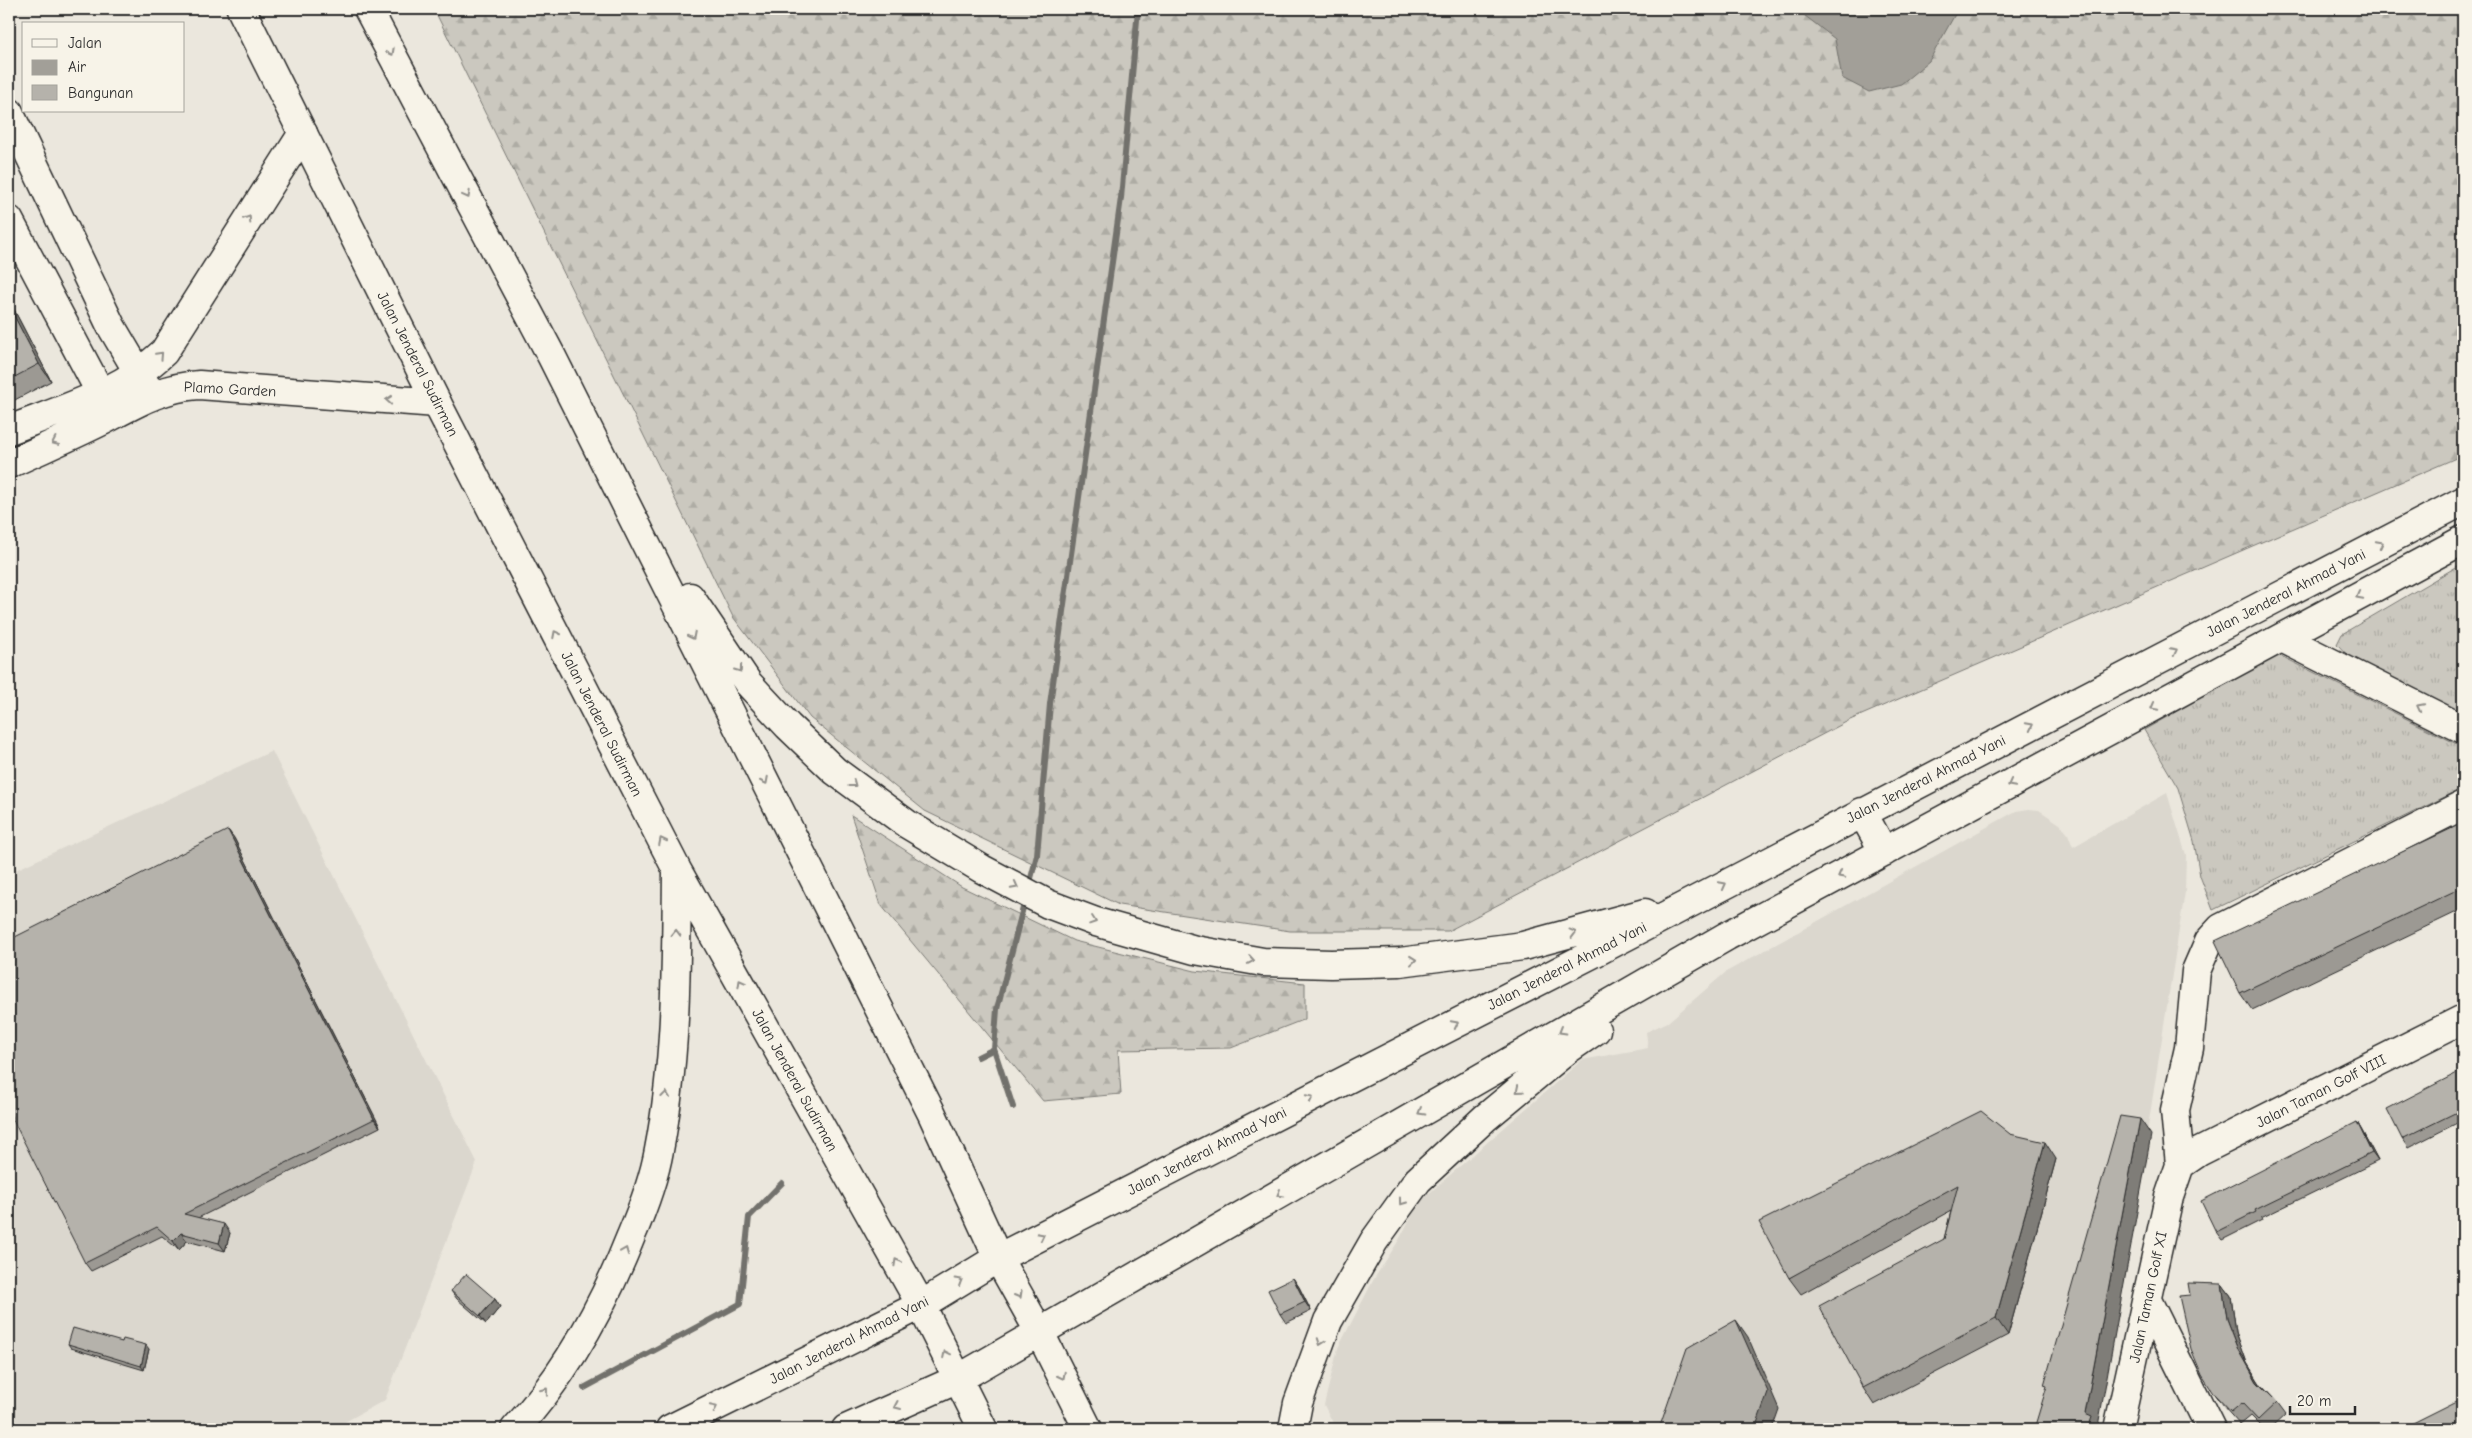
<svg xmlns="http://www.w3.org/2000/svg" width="2472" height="1438" font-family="'Comic Neue',sans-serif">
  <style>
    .built { fill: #dbd7ce }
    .grass { fill: url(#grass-tufts); stroke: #7b7a75 }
    .forest { fill: url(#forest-firs); stroke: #7b7a75 }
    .water { fill: #a29f98; stroke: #72716c }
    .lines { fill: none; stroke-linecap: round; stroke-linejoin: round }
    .stream { stroke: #72716c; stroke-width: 6 }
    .minor-casing { stroke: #2b2b2b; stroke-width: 31 }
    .highway-casing { stroke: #2b2b2b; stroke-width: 31 }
    .minor { stroke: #f7f3e8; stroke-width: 28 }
    .highway { stroke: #f7f3e8; stroke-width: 28 }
    .wall { fill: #9c9993; stroke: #2b2b2b }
    .shaded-wall { fill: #7f7d78; stroke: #2b2b2b }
    .building { fill: #b5b2ab; stroke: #2b2b2b }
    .oneway { stroke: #918f8a }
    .labels { text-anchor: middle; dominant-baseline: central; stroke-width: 5; stroke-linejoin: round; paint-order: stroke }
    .street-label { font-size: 15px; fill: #2b2b2b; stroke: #f7f3e8 }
  </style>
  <defs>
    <pattern id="grass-tufts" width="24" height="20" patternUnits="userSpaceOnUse" patternTransform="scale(1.25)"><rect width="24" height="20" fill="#cbc8bf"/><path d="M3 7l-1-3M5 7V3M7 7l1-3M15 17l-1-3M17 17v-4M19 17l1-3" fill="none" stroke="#aeaca4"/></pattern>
    <pattern id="forest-firs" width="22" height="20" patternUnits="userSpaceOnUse" patternTransform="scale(1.25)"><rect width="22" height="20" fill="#cbc8bf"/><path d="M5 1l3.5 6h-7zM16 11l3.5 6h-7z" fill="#aeaca4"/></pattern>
  </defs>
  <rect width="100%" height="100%" fill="#ebe7dd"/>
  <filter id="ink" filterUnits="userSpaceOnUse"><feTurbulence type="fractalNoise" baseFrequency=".02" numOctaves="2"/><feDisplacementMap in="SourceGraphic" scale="10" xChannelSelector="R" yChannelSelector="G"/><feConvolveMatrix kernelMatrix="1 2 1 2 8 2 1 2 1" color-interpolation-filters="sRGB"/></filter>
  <g filter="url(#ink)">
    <path class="built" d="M272,751L477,1162L385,1400L332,1429H9V873Z
      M2167,793L2186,855L2185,892L2148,1127L2106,1359L2088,1429H1336L1324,1405L1338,1348L1374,1279L1399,1240L1419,1202L1582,1060L1648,1048L1646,1032L1668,1022L1726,972L2016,811L2029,809L2039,810L2060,824L2068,834L2073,847Z"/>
    <path class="grass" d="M2463,563V708L2450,711L2351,659L2337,644L2342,634Z
      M2277,654L2463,747V788L2213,910L2200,876L2194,841L2178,788L2144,730Z"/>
    <path class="forest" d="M434,9H2463V455L1850,720L1448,931H1290L1119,905L925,811L810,718L733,617Z
      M851,815L962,887L1074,941L1195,971L1305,983V1019L1231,1048L1118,1050L1121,1094L1043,1101L881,905Z"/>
    <path class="water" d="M1804,9H1958L1929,61L1901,84L1869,92L1842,78L1835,39L1804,15Z"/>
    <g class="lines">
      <path class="stream" d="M1029,886L1037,855L1050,704L1121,198L1138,9
        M978,1057L994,1049
        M1013,1107L994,1049L997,1009L1025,900
        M584,1388L740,1304L749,1217L782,1183"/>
      <g class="minor-casing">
        <path id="minor" d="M9,112L111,326L148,389
          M9,220L109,409
          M9,430C62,409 122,392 164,352L303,133
          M9,464C39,450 70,437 100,422C133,405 161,387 199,385L437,403
          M2282,638L2463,729
          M2180,1165L2199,1152L2463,1019
          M2147,1300L2211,1429
          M2118,1429L2169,1197L2180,1165L2175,1110L2189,1048L2196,971L2209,941L2221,928L2463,805"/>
      </g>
      <g class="highway-casing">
        <path id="highway" d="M241,9L437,403L677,870L921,1305L983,1429
          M368,9L552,357L932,1114L998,1258L1040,1333L1088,1429
          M690,597L748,683L788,726L835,771L907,824L982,869L1048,904L1096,922L1195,950L1263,962L1331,964L1400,962L1523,946L1645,913
          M1862,812L1884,852
          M515,1429C567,1373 603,1307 631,1236C643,1208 654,1179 659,1150C677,1057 676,964 677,870
          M670,1429L921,1305L998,1258L1594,953L2463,501
          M846,1429L958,1379L1727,936L2463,540
          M1293,1429L1298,1403L1328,1321L1374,1241L1418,1180L1485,1118L1567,1050L1596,1030"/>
      </g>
      <use href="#minor" class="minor"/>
      <use href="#highway" class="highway"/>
    </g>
    <path class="wall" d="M9,300L51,381L9,403Z
      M2463,823V909L2252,1010L2240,993Z
      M228,830L234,838L380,1127L198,1218L230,1233L225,1251L187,1241L179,1250L162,1236L91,1271L85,1263Z
      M2463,1070V1120L2408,1148L2402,1139Z
      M2357,1122L2362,1131L2378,1161L2261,1218L2262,1220L2222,1240L2216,1232Z
      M2010,1134L2056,1159L2008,1335L1874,1405L1863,1388L1944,1239L1951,1211L1801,1294L1789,1278Z
      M1293,1278L1299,1287L1311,1311L1286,1323L1280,1314Z
      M2222,1284L2231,1296L2236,1332L2247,1363L2261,1385L2277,1402L2286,1414L2270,1429H2264L2251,1416L2240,1425L2223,1406L2214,1394Z
      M451,1291L495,1299L500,1307L486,1324L457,1299Z
      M122,1342L149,1349L144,1370L71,1348L68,1344Z"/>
    <path class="shaded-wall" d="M9,300L51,381L39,364L9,306Z
      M228,830L234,838L380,1127L374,1119Z
      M2140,1119L2151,1135L2098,1426L2100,1429H2088L2085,1414Z
      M2357,1122L2362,1131L2378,1161L2372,1153Z
      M2045,1142L2056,1159L2008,1335L1996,1318Z
      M224,1224L230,1233L225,1251L219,1243Z
      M181,1233L187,1241L179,1250L173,1241Z
      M1293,1278L1299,1287L1311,1311L1305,1302Z
      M2222,1284L2231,1296L2236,1332L2247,1363L2266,1394L2257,1382L2239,1350L2227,1319Z
      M495,1299L500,1307L486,1324L480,1316Z
      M1736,1320L1748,1337L1779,1409L1772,1429H1755Z
      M146,1345L149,1349L144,1370L141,1366Z"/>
    <path class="building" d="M9,306L39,364L9,380Z
      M2463,823V887L2240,993L2215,941Z
      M228,830L374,1119L184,1214L224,1224L219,1243L181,1233L173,1241L157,1227L85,1263L9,1112V940Z
      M2463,1070V1109L2402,1139L2387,1109Z
      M1981,1111L2010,1134L2045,1142L1996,1318L1863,1388L1819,1306L1944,1239L1958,1185L1789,1278L1759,1222Z
      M2120,1116L2140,1119L2085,1414L2092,1417L2088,1429H2034L2047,1386L2044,1385Z
      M2357,1122L2372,1153L2255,1210L2256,1212L2216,1232L2201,1201Z
      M466,1274L495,1299L480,1316L451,1291Z
      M1293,1278L1305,1302L1280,1314L1268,1290Z
      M2188,1283L2222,1284L2227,1319L2239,1350L2257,1382L2277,1402L2258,1420L2242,1403L2231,1412L2214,1394L2202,1375L2191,1349L2179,1296L2190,1295Z
      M1736,1320L1768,1392L1755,1429H1659L1687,1348Z
      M73,1328L122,1342L123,1339L146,1345L141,1366L68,1344Z
      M2463,1398V1429H2401Z"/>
    <defs><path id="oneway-chevron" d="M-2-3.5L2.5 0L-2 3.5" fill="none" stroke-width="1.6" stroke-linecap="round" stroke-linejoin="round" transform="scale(1.25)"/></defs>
    <g class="oneway">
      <use href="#oneway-chevron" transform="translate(391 52) rotate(62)"/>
      <use href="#oneway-chevron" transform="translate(467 195) rotate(62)"/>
      <use href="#oneway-chevron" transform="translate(248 219) rotate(-57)"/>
      <use href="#oneway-chevron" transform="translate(160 355) rotate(-47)"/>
      <use href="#oneway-chevron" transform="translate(389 400) rotate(-175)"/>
      <use href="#oneway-chevron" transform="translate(55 442) rotate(155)"/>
      <use href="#oneway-chevron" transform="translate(2380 544) rotate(-27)"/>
      <use href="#oneway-chevron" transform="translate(2359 596) rotate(152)"/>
      <use href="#oneway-chevron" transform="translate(556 634) rotate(-117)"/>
      <use href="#oneway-chevron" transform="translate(692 636) rotate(63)"/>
      <use href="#oneway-chevron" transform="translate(2174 651) rotate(-27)"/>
      <use href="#oneway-chevron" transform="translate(739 669) rotate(55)"/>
      <use href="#oneway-chevron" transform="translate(2154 707) rotate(152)"/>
      <use href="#oneway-chevron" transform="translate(2420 707) rotate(-153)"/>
      <use href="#oneway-chevron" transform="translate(2030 726) rotate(-27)"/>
      <use href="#oneway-chevron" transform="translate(765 781) rotate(63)"/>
      <use href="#oneway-chevron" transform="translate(853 784) rotate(37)"/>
      <use href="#oneway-chevron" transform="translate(2011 784) rotate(152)"/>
      <use href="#oneway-chevron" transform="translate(662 841) rotate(-117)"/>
      <use href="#oneway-chevron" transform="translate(1841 875) rotate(152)"/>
      <use href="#oneway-chevron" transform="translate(1723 885) rotate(-28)"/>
      <use href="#oneway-chevron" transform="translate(1015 886) rotate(28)"/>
      <use href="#oneway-chevron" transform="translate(1093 921) rotate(19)"/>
      <use href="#oneway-chevron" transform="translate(676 933) rotate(-89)"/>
      <use href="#oneway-chevron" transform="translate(1573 933) rotate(-15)"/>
      <use href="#oneway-chevron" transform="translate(1251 960) rotate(10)"/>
      <use href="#oneway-chevron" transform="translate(1413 960) rotate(-6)"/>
      <use href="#oneway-chevron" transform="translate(741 983) rotate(-119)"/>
      <use href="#oneway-chevron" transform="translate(1455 1024) rotate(-27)"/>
      <use href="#oneway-chevron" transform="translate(1562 1031) rotate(150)"/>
      <use href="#oneway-chevron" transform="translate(1519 1090) rotate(140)"/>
      <use href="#oneway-chevron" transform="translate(666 1095) rotate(-83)"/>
      <use href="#oneway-chevron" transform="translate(1310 1098) rotate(-27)"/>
      <use href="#oneway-chevron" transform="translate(1421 1112) rotate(150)"/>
      <use href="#oneway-chevron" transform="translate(1280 1194) rotate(150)"/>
      <use href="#oneway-chevron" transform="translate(1402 1202) rotate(126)"/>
      <use href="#oneway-chevron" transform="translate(1041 1236) rotate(-27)"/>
      <use href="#oneway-chevron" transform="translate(625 1251) rotate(-68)"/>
      <use href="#oneway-chevron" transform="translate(897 1262) rotate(-119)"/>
      <use href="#oneway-chevron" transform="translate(959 1281) rotate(-31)"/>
      <use href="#oneway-chevron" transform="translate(1019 1295) rotate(60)"/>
      <use href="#oneway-chevron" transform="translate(1321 1342) rotate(110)"/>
      <use href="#oneway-chevron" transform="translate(946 1354) rotate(-116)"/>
      <use href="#oneway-chevron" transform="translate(1062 1376) rotate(63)"/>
      <use href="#oneway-chevron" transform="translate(545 1391) rotate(-52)"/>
      <use href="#oneway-chevron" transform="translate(897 1406) rotate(156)"/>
      <use href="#oneway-chevron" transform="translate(714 1408) rotate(-26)"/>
    </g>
  </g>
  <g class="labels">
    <g class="street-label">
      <text transform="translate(418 364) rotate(63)">Jalan Jenderal Sudirman</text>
      <text transform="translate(230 389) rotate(3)">Plamo Garden</text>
      <text transform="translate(2286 593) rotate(-27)">Jalan Jenderal Ahmad Yani</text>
      <text transform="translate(602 724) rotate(63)">Jalan Jenderal Sudirman</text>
      <text transform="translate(1926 779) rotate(-27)">Jalan Jenderal Ahmad Yani</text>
      <text transform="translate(1567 966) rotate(-27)">Jalan Jenderal Ahmad Yani</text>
      <text transform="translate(795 1080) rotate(61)">Jalan Jenderal Sudirman</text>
      <text transform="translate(2321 1091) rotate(-27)">Jalan Taman Golf VIII</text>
      <text transform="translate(1207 1151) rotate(-27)">Jalan Jenderal Ahmad Yani</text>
      <text transform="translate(2148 1297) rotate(-78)">Jalan Taman Golf XI</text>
      <text transform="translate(849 1340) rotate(-27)">Jalan Jenderal Ahmad Yani</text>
    </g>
  </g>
  <rect width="2472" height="1438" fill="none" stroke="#f7f3e8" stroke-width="30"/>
  <rect x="15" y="15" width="2442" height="1408" fill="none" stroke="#2b2b2b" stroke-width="2" filter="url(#ink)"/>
  <rect x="22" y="22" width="162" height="90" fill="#f7f3e8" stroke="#a5a39c"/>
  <rect x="32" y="39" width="25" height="8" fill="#f7f3e8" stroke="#a5a39c"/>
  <text x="68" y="48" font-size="15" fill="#2b2b2b">Jalan</text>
  <rect x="32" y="60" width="25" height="15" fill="#a29f98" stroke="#a5a39c"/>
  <text x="68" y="72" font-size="15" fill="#2b2b2b">Air</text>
  <rect x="32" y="85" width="25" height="15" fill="#b5b2ab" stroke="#a5a39c"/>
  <text x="68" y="98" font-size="15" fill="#2b2b2b">Bangunan</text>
  <path d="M2290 1406v8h65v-8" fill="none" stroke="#2b2b2b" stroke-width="2.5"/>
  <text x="2297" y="1406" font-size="15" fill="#2b2b2b" stroke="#f7f3e8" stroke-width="4" paint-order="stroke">20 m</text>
</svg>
